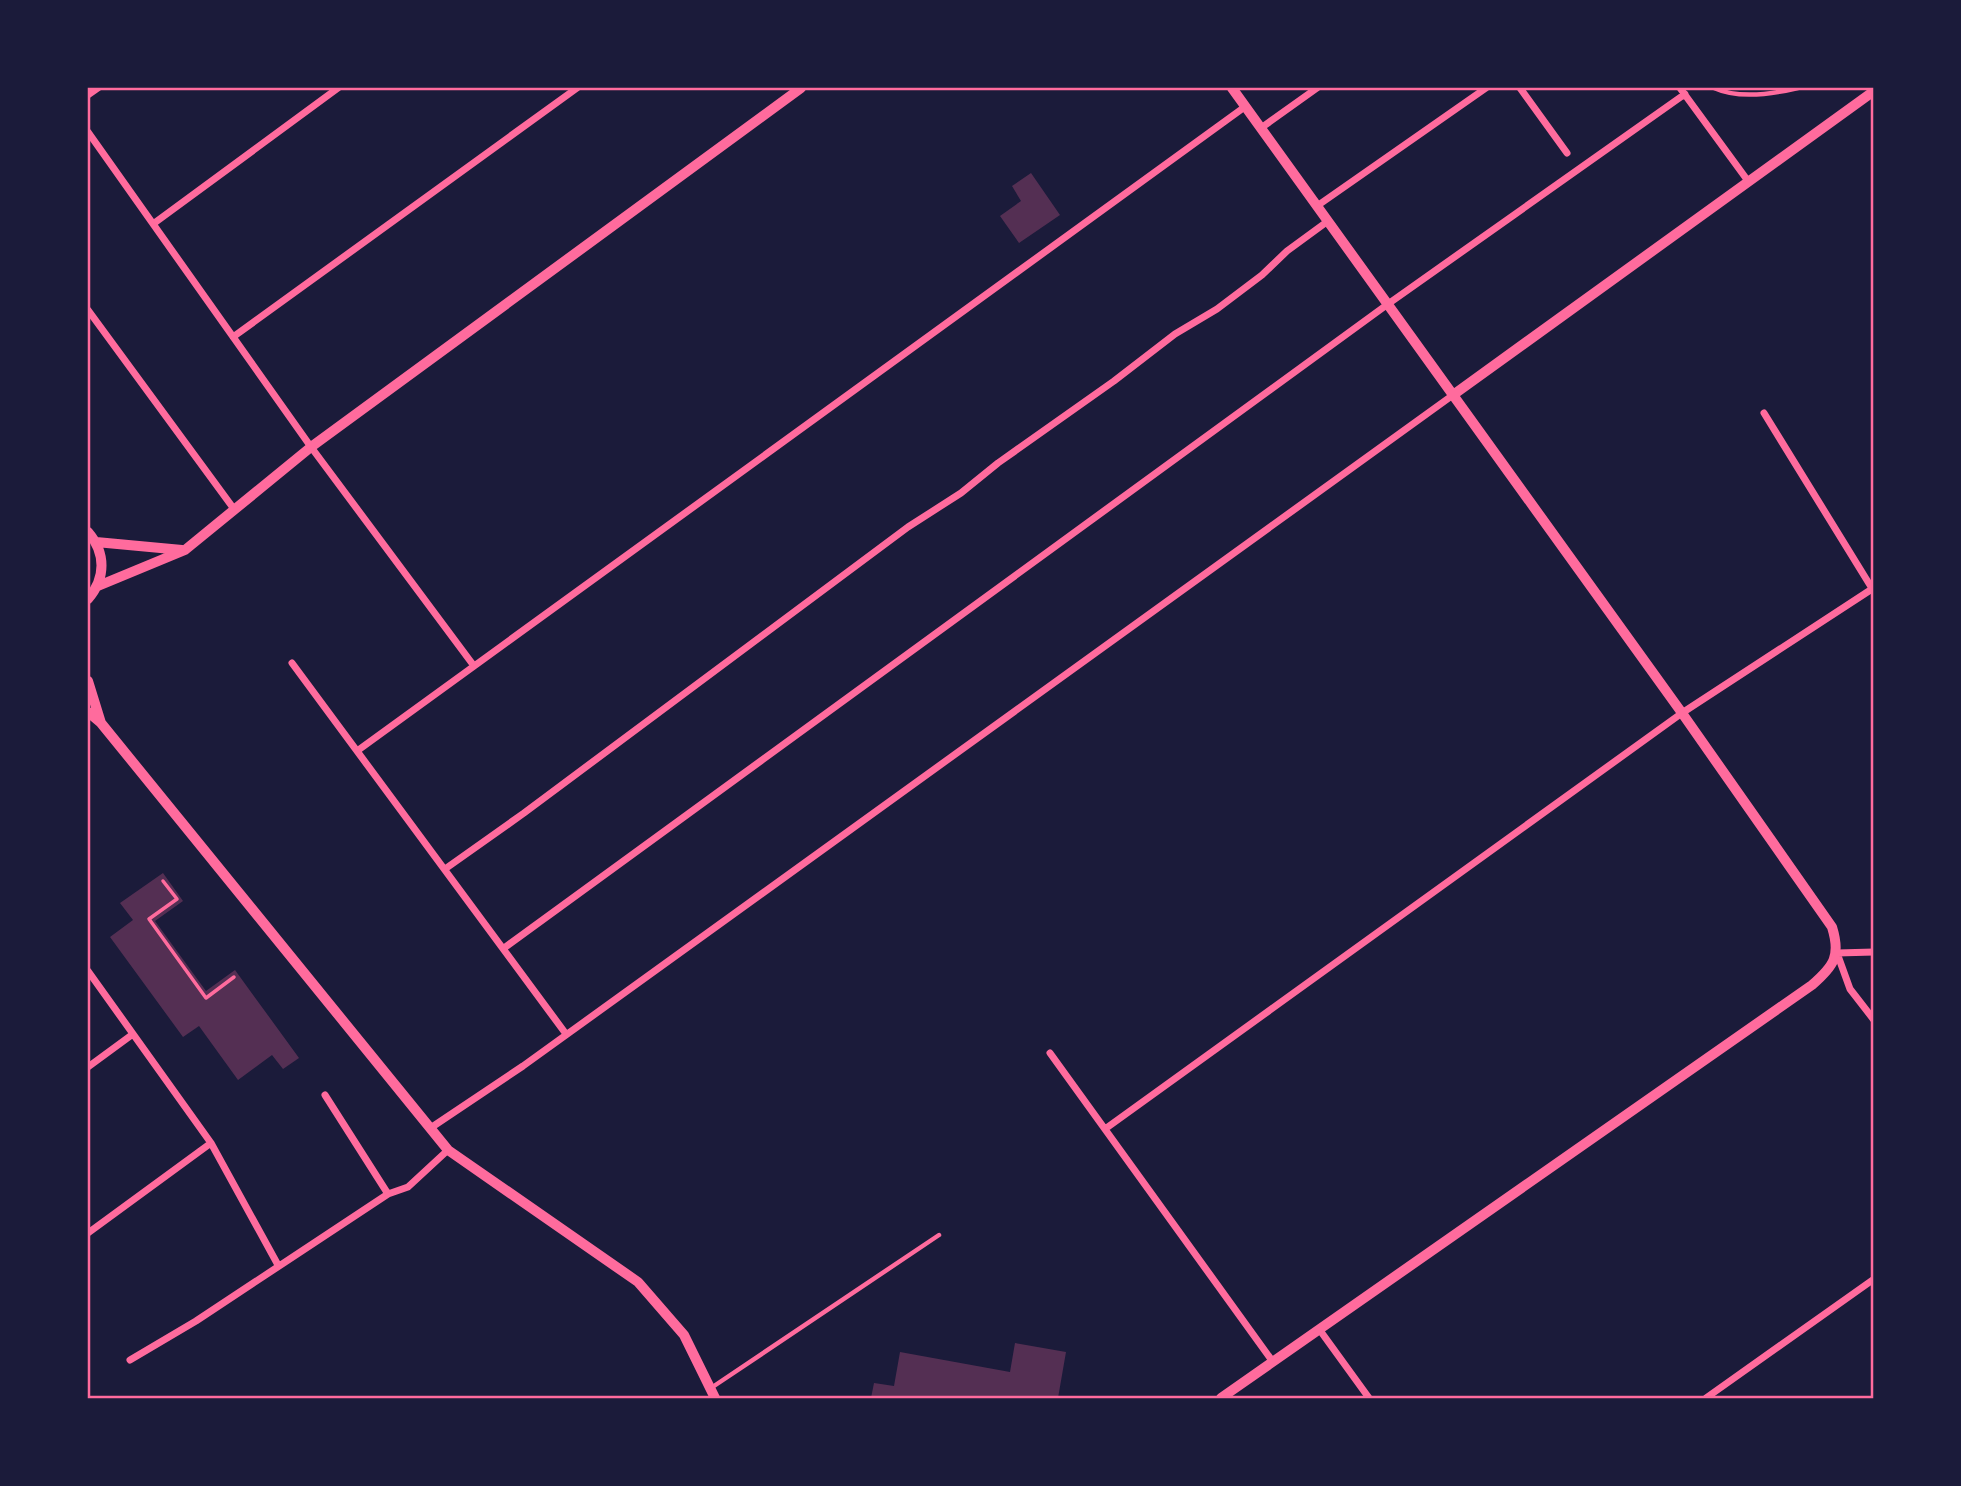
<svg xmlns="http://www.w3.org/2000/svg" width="1961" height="1486" font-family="Quicksand,sans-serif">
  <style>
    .building { fill: #542f53 }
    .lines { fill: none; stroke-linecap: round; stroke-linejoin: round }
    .path { stroke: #ff6b9d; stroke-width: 3.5 }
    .service { stroke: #ff6b9d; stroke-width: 4.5 }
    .minor { stroke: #ff6b9d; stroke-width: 7 }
    .tertiary { stroke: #ff6b9d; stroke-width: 10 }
    .neatline { fill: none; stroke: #ff6b9d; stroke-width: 2.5 }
  </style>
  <rect width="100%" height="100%" fill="#1b1b3a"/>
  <path class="building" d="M1031,173L1060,215L1019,243L1000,216L1021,201L1012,186Z
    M163,873L183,901L155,921L206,991L235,970L299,1058L283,1069L272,1055L238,1080L199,1026L183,1037L110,937L133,920L120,903Z
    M1015,1343L1066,1352L1058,1398H871L874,1383L894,1386L900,1352L1010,1372Z"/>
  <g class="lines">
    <path class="path" d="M163,881L177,899L149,919L206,998L234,977"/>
    <path class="service" d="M1714,88C1738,99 1773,94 1798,88
      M711,1388L939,1235"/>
    <path class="minor" d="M1520,88L1567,153
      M1680,88L1748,181
      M88,95L98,88
      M1261,128L1317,88
      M88,132L311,447L474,666
      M1317,206L1486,88
      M153,224L338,88
      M88,310L234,509
      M233,337L577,88
      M1764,413L1873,590
      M292,663L566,1034
      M357,751L1246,106
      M445,869L524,813L908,527L961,493L998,463L1114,381L1175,334L1217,309L1262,275L1287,251L1328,221
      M504,948L1388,304L1685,94
      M1874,952L1837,953L1850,989L1874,1020
      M88,971L211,1143L278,1265
      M1050,1053L1273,1362
      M88,1067L133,1034
      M325,1095L388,1194
      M432,1127L523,1066L1453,395
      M1105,1129L1682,713L1872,589
      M88,1233L211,1143
      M1319,1329L1369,1398
      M130,1360L196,1321L388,1194L408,1187L448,1150
      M1706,1398L1874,1279"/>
    <path class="tertiary" d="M1453,395L1874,91
      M88,532C106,553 106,578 88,599
      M96,542L182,550
      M98,586L185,550L311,447L801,88
      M88,681L101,723
      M88,712L101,723L448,1150L638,1282L684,1335L715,1398
      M1221,1398L1812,985C1834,966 1841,956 1832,927L1682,713L1232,88"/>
  </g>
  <rect width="1961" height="1486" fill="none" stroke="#1b1b3a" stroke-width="178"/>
  <rect x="89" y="89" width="1783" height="1308" class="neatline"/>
</svg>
